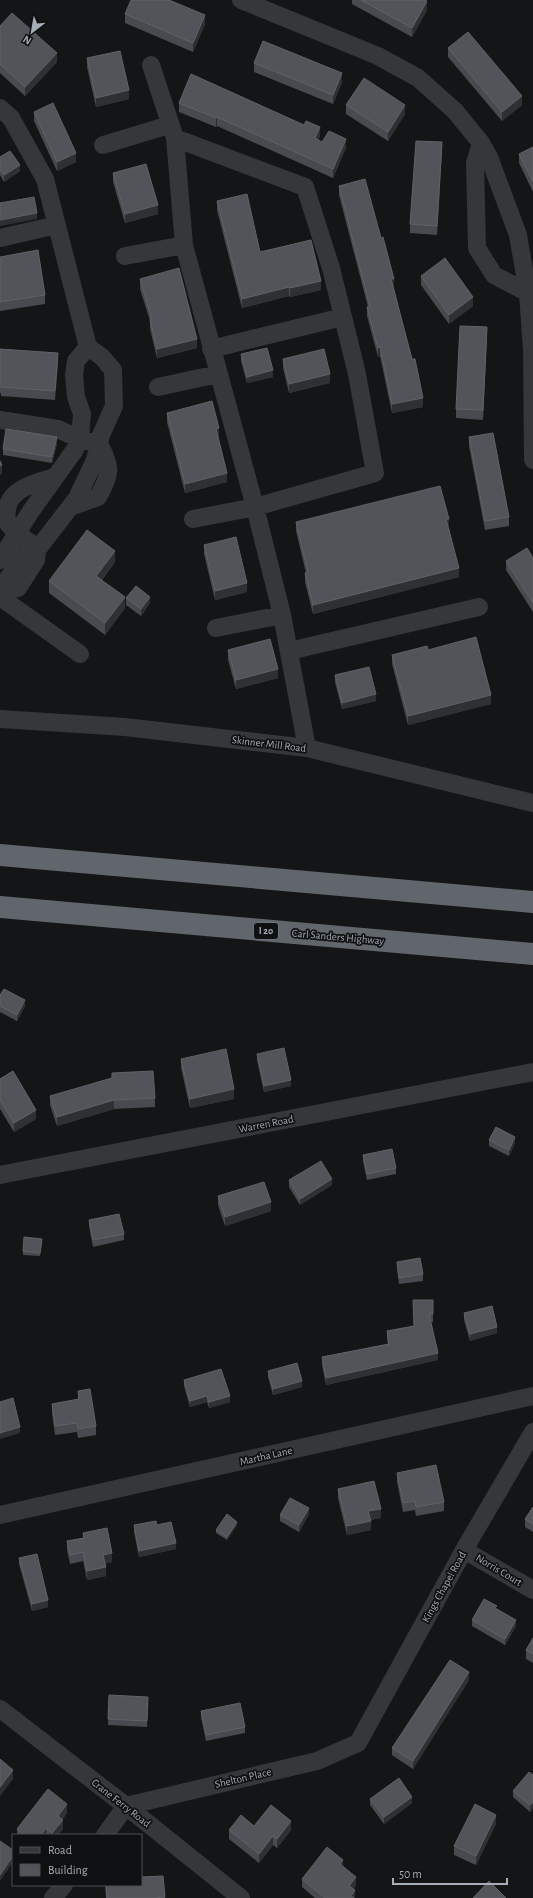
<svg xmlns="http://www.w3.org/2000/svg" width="533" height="1898" font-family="'Alegreya Sans',sans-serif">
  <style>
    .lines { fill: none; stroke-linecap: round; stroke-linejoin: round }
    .minor { stroke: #35373b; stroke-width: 18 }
    .highway { stroke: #61666c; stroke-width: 22 }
    .wall { fill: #474a4e }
    .shaded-wall { fill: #2e3133 }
    .building { fill: #515559; stroke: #5f6368 }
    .labels { text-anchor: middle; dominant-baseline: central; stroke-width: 3.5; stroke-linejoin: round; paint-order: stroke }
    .shield { fill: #0f1011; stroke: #797e85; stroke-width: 1 }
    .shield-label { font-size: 10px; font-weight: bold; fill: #a6adb7 }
    .street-label { font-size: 11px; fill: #a6adb7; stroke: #0f1011 }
  </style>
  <rect width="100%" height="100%" fill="#141516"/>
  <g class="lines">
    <path class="minor" d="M241,0L378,56L418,78L455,111L481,143L489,157L518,235L528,293L532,350L533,460
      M151,65L175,138
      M0,108L11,118L45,179L88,347L102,357L113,370L114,406L101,435L95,460L77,498L37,550L36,560L18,588L5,591L0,598
      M481,143L475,163L477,248L494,275L528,293
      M103,145L169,125
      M0,238L57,225
      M125,256L184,245
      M211,349L343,317
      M158,387L218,374
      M0,420L58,429L80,439L99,444C112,467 111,474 98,497L70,507
      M193,519L255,507L375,473L357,374L331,268L305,187L175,138L184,245L255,507L282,615L307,748
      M38,548C28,541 17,535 9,525C6,520 6,515 7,510C9,488 38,482 55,477
      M0,560L31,511L74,451L80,439L82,414L76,397L74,375L76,361L88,347
      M5,591L6,581L25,554L37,550
      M0,597L80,654
      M216,628L282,615
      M289,651L479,607
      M0,719L125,727L307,748L533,803
      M0,1175L533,1072
      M0,1515L533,1396
      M464,1550L533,1590
      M0,1709L126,1806L241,1898
      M105,1835L126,1806L317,1761L358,1743L464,1550L533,1432
      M53,1898L64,1885"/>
    <path class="highway" d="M0,855L533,902
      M0,907L533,954"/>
  </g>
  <path class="wall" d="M352,0H424L427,10L412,37L352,4Z
    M125,14L205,24L193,52L125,23Z
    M0,26L57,62L25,96L0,73Z
    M448,48L522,105L502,121L448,57Z
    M87,58L129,99L96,107L87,67Z
    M254,63L342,82L333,104L254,72Z
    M179,103L320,136L318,140L322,142L346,148L333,178L217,126L216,127L179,112Z
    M346,105L405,114L388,141L346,114Z
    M34,112L76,162L57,171L34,121Z
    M533,147V192L519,163V154Z
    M442,151L437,235L410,233V224Z
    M0,157L20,171L4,182L0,175Z
    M113,173L158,214L125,223L113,182Z
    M339,186L394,288L423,407L392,413L380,356L378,357L367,316V307H368L339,195Z
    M217,201L260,252L321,290L290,297L289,296L242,308L217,210Z
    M0,257L45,295V304L0,311Z
    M421,276L473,306L449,324L421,285Z
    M140,279L197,348L157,358L150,329V321L140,289Z
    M487,336L483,420L456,418V409Z
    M0,349L58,362L55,400L1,396V393H0Z
    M241,354L273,377L247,383L241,361Z
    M283,359L330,383L289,393L283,368Z
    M167,413L219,437H218L227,482L185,493L167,422Z
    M469,437L509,517V526L485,530L469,446Z
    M57,444L52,463L3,455V449Z
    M296,522L449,528L459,577L313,614L305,582V573H306L296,531Z
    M204,545L247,592L215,600L204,554Z
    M533,558V612L506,570V561Z
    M115,562L102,580L125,608L105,635L49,593V581Z
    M126,598L150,603L141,616L126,605Z
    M228,650L278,678L236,689L228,660Z
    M428,650L491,704L408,725L392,664V655Z
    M335,675L376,701L342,709L335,682Z
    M0,995L25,1006L17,1021L0,1012Z
    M257,1054L291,1086L264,1092L257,1060Z
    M181,1059L234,1099L190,1108L181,1068Z
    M0,1079L36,1119L14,1132L0,1109Z
    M50,1096L155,1098V1107L114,1109L57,1126L50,1105Z
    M489,1140L515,1143L509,1156L489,1146Z
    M363,1155L396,1168V1174L367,1180L363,1161Z
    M289,1180L332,1185L300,1205L289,1187Z
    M218,1196L271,1211L225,1226L218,1205Z
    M89,1220L124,1234V1240L93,1247L89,1226Z
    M42,1242L40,1256L23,1255V1251Z
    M397,1262L423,1274V1281L399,1284L397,1268Z
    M433,1300V1322H431L438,1360L326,1385L322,1365V1357L388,1344L387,1339V1331L414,1326Z
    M464,1313L497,1333L470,1341L464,1320Z
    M268,1371L302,1387L273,1395L268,1377Z
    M184,1380L230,1402L209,1408L207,1402L190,1407L184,1386Z
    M78,1391L96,1426V1435L78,1438L77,1432L55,1435L52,1413V1404L78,1399Z
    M397,1473L444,1502V1511L416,1516L415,1510L403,1512L397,1482Z
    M338,1489L381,1518L370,1520L371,1530L347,1535L338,1498Z
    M533,1507V1532L525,1527V1519Z
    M309,1514L299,1532L280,1521V1515Z
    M134,1525H157L176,1549L139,1557L134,1532Z
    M237,1525L227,1540L216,1533V1530Z
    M83,1533L112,1562L105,1563L106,1576L87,1580L83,1561L70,1564L67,1550V1541L83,1538Z
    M19,1558L48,1607L32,1611L19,1564Z
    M497,1609L516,1626L505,1645L472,1626V1620Z
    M533,1638V1663L526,1659V1650Z
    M469,1680L413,1769L392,1755V1748Z
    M109,1695L148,1703L147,1727L108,1725Z
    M201,1711L245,1727V1733L206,1741L201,1717Z
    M533,1775V1808L530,1812L513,1797V1791Z
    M370,1799L412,1803L384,1824L370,1805Z
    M67,1813L62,1820L63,1829L58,1835H17V1829Z
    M496,1824L476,1865L454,1855V1846Z
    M254,1826L291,1830L277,1848L273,1845L259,1863L229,1839V1830Z
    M343,1866L356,1885L353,1889L355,1898H315L302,1887V1879Z
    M163,1876L165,1898H106L105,1885H141Z"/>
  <path class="shaded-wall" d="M427,1V10L412,37V28Z
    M205,15V24L193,52V43Z
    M57,53V62L25,96V87Z
    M342,73V82L333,104V95Z
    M129,90V99L96,107V98Z
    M522,96V105L502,121V112Z
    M405,105V114L388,141V132Z
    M217,117V126L216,127V118Z
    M320,127V136L315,147V138Z
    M346,139V148L333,178V169Z
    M442,142V151L437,235V226Z
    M76,153V162L57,171V162Z
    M20,165V171L4,182V175Z
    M158,205V214L125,223V214Z
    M37,213V219L0,226V220Z
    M391,279H394V288Z
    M321,281V290L290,297V288Z
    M289,287V296L242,308V299Z
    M473,297V306L449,324V315Z
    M487,327V336L483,420V410Z
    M197,339V348L157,358V349Z
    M380,347V356L378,357V348Z
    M58,353V362L55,400V391Z
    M273,370V377L247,383V377Z
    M330,374V383L289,393V384Z
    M423,398V407L392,413V404Z
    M219,428V437L216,438V429Z
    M57,437V444L52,463V457Z
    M2,465V474L0,475V466Z
    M227,473V482L185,493V484Z
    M446,519H449V528Z
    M115,551V562L96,587V576Z
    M459,568V577L313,614V605Z
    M247,583V592L215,600V591Z
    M125,597V608L105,635V623Z
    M150,597V603L141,616V609Z
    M278,669V678L236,689V680Z
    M376,694V701L342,709V703Z
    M491,695V704L408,725V716Z
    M25,1000V1006L17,1021V1015Z
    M291,1080V1086L264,1092V1086Z
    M234,1089V1099L190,1108V1099Z
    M114,1100V1109L57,1126V1117Z
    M36,1110V1119L14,1132V1123Z
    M515,1137V1143L509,1156V1150Z
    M332,1179V1185L300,1205V1199Z
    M271,1202V1211L225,1226V1217Z
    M497,1327V1333L470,1341V1334Z
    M438,1353V1360L326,1385V1378Z
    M302,1381V1387L273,1395V1389Z
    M207,1396V1402L190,1407V1401Z
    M230,1396V1402L209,1408V1402Z
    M20,1427V1433L0,1439V1433Z
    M309,1508V1514L299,1532V1525Z
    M381,1509V1518L368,1520V1511Z
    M371,1521V1530L347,1535V1526Z
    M237,1522V1525L227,1540V1537Z
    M176,1543V1549L139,1557V1551Z
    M112,1553V1562L103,1564V1555Z
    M106,1567V1576L87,1580V1571Z
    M48,1600V1607L32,1611V1604Z
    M516,1620V1626L505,1645V1639Z
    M469,1672V1680L413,1769V1761Z
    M13,1770V1779L0,1796V1787Z
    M412,1797V1803L384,1824V1817Z
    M533,1802V1808L530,1812V1805Z
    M67,1804V1813L58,1825V1816Z
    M496,1815V1824L476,1865V1856Z
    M63,1820V1829L58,1835H52V1833Z
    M291,1821V1830L277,1848V1839Z
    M46,1828V1835H41Z
    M273,1836V1845L259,1863V1854Z
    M13,1856V1862L0,1881V1875Z
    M343,1860V1868L340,1864Z
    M356,1877V1885L349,1894V1886Z
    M355,1890V1898H351V1896Z"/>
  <path class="building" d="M131,0H169L205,15L193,43L125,14Z
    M361,0H424L427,1L412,28Z
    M12,13L57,53L25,87L0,64V26Z
    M468,32L522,96L502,112L448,48Z
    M263,41L342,73L333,95L254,63Z
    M120,51L129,90L96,98L87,58Z
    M191,74L304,125L306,121L320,127L315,138L322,142L329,131L346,139L333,169L217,117L216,118L179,103Z
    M364,78L405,105L388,132L346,105Z
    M53,103L76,153L57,162L34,112Z
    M416,141L442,142L437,226L410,224Z
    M533,147V182L519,154Z
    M10,151L20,165L4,175L0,169V157Z
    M146,164L158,205L125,214L113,173Z
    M365,179L381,238L383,237L394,279H391L412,359H415L423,398L392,404L380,347L378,348L367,307H370L339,186Z
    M247,194L260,252L311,240L321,281L290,288L289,287L242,299L217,201Z
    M34,197L37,213L0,220V203Z
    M38,250L45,295L0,302V257Z
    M445,258L473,297L449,315L421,276Z
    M179,268L197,339L157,349L150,320L152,319L140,279Z
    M460,326L487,327L483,410L456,409Z
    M267,348L273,370L247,377L241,354Z
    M0,349L58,353L55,391L1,387V384H0Z
    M324,349L330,374L289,384L283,359Z
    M212,401L219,428L216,429L227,473L185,484L167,413Z
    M6,429L57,437L52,457L3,449Z
    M493,433L509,517L485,521L469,437Z
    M0,461L2,465L0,466Z
    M440,486L449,519H446L459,568L313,605L305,573L308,572L296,522Z
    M87,530L115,551L96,576L125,597L105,623L49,581Z
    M236,537L247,583L215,591L204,545Z
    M527,548L533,558V603L506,561Z
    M136,586L150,597L141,609L126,598Z
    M476,637L491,695L408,716L392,655L427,646L428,650Z
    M270,639L278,669L236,680L228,650Z
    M369,667L376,694L342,703L335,675Z
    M4,989L25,1000L17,1015L0,1006V995Z
    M284,1048L291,1080L264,1086L257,1054Z
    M226,1049L234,1089L190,1099L181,1059Z
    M13,1071L36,1110L14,1123L0,1100V1079Z
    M153,1071L155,1098L114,1100L57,1117L50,1096L112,1078V1073Z
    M496,1127L515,1137L509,1150L489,1140Z
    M392,1149L396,1168L367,1174L363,1155Z
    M321,1161L332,1179L300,1199L289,1180Z
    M264,1182L271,1202L225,1217L218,1196Z
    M119,1214L124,1234L93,1240L89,1220Z
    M24,1237L42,1239L40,1253L23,1251Z
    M420,1258L423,1274L399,1278L397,1262Z
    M413,1300H433V1314H429L438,1353L326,1378L322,1357L389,1344L387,1331L414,1326Z
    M492,1306L497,1327L470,1334L464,1313Z
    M297,1363L302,1381L273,1389L268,1371Z
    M221,1369L230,1396L209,1402L207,1396L190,1401L184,1380Z
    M90,1389L96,1426L78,1429L77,1423L55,1426L52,1404L79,1399L78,1391Z
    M13,1398L20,1427L0,1433V1402Z
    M436,1465L444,1502L416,1507L415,1501L403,1503L397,1473Z
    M374,1481L381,1509L368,1511L371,1521L347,1526L338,1489Z
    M290,1498L309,1508L299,1525L280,1515Z
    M533,1507V1524L525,1519Z
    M227,1514L237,1522L227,1537L216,1530Z
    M156,1521L157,1525L171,1522L176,1543L139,1551L134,1525Z
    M107,1528L112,1553L103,1555L106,1567L87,1571L83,1552L70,1555L67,1541L84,1538L83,1533Z
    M37,1554L48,1600L32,1604L19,1558Z
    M484,1599L497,1606L495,1608L516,1620L505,1639L472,1620Z
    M533,1638V1654L526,1650Z
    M450,1660L469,1672L413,1761L392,1748Z
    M109,1695L148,1697L147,1721L108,1719Z
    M240,1703L245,1727L206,1735L201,1711Z
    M0,1759L13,1770L0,1787Z
    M529,1772L533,1775V1802L530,1805L513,1791Z
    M399,1778L412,1797L384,1817L370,1799Z
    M48,1789L67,1804L58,1816L63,1820L52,1833L46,1828L41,1835H24L17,1829Z
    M475,1804L496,1815L476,1856L454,1846Z
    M271,1805L291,1821L277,1839L273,1836L259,1854L229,1830L241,1815L254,1826Z
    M0,1841L13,1850V1856L0,1875Z
    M327,1847L343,1860L340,1864L356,1877L349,1886L355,1890L351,1896L354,1898H325L302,1879Z
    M163,1876L165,1897L154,1898H107L106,1885H141V1877Z
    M489,1881L506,1898H473Z"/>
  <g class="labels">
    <rect class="shield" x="254" y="923" width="24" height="16" rx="3"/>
    <g class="shield-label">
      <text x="266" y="931">I 20</text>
    </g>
    <g class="street-label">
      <text transform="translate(269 744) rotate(7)">Skinner Mill Road</text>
      <text transform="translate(338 937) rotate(5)">Carl Sanders Highway</text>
      <text transform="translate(266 1124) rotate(-11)">Warren Road</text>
      <text transform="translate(266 1456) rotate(-13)">Martha Lane</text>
      <text transform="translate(499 1570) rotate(31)">Norris Court</text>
      <text transform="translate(444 1587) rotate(-61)">Kings Chapel Road</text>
      <text transform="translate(243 1778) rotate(-13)">Shelton Place</text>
      <text transform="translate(121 1803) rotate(38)">Crane Ferry Road</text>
    </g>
  </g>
  <rect x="12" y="1834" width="130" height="52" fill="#0f1011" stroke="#4b4f53"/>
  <rect x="20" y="1847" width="20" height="6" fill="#35373b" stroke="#4b4f53"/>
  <text x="48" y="1854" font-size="12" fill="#a6adb7">Road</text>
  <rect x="20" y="1864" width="20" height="12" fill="#515559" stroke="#4b4f53"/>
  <text x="48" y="1874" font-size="12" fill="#a6adb7">Building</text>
  <g transform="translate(32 32) rotate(211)" stroke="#0f1011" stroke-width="3" paint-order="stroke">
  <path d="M0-3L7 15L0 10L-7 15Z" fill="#a6adb7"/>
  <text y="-6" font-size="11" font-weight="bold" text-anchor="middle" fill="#a6adb7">N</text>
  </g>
  <path d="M393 1878v6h114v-6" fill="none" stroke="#a6adb7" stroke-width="2"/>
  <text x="399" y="1878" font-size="12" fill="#a6adb7" stroke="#0f1011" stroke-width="3" paint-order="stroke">50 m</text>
</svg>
